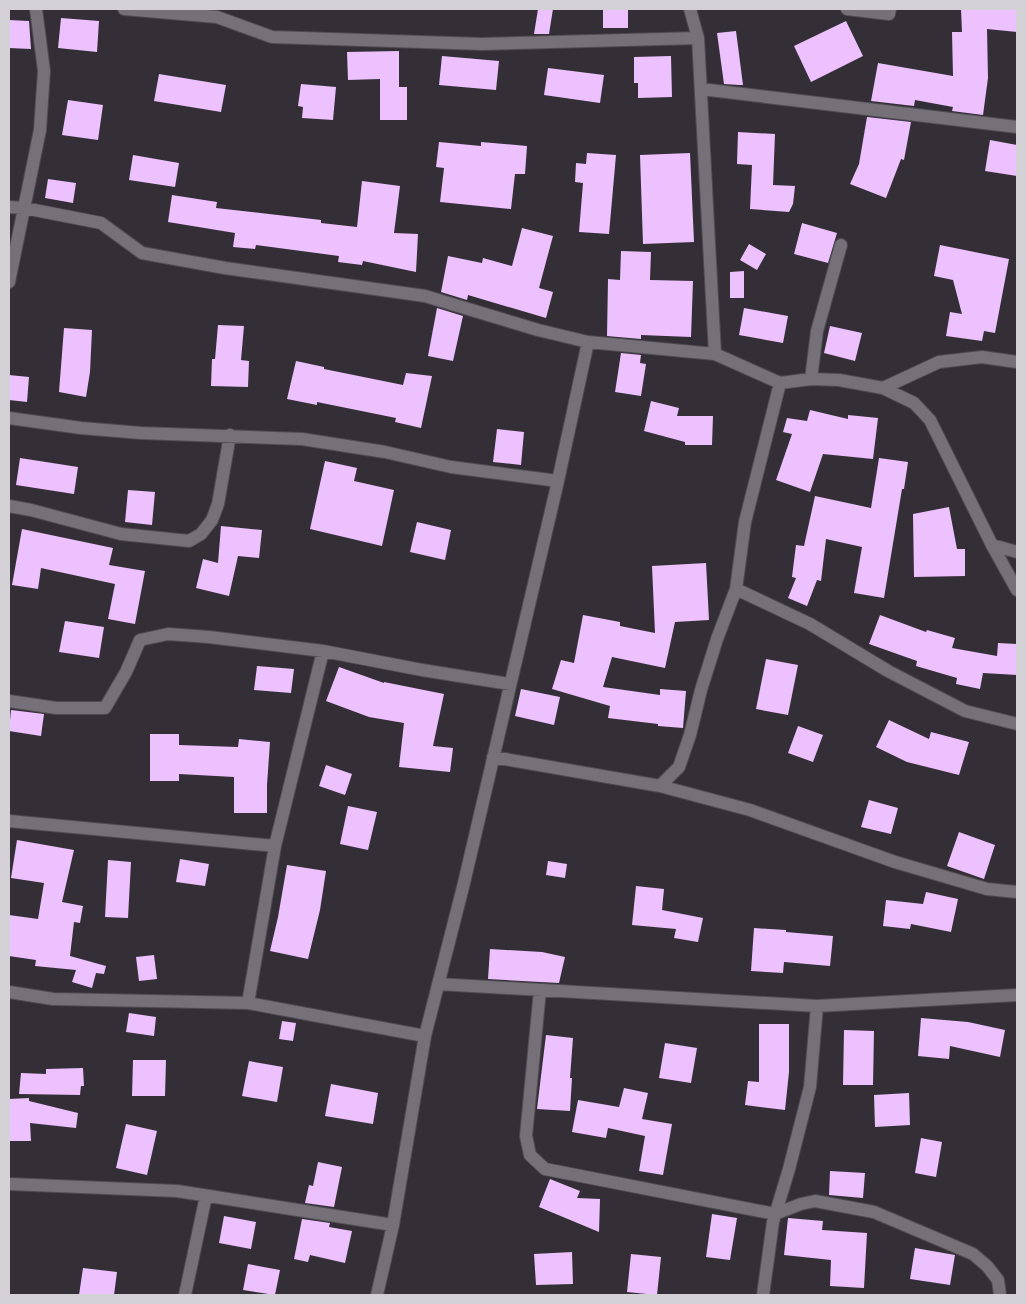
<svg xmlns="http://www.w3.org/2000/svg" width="1026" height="1304" font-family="'PT Sans',sans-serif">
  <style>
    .building { fill: #edc1fe }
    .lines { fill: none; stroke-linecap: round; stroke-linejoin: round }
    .street-casing { stroke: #504b52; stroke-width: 14 }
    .street { stroke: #767079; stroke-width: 12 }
  </style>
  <rect width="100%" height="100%" fill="#342f36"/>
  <path class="building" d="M538,9H553L549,34H534Z
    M603,9H628V28H603Z
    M961,9H1017V32L987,29L988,78L983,115L952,111L953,107L915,100L914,106L871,101L878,63L953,76L952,32H962Z
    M61,18L99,21L97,52L58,48Z
    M9,20L29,21L31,49L9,48Z
    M846,21L863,56L811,82L794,46Z
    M736,31L743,85H739L724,84L717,33Z
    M399,51V87H407V120H380V79L348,80L347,52Z
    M442,56L499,61L496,90L439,85Z
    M671,56L672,97L638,98V83H634V57Z
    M548,68L604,75L600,103L544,95Z
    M159,74L226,85L221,112L154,101Z
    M301,84L336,87L333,120L302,118L303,107L298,106Z
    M68,100L103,105L98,140L62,135Z
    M867,117L911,122L904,160L901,159L886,198L850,184L859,164Z
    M738,132L775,134L773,185L795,186L793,204L789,212L750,209L752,165L737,164Z
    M990,140L1017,145V176L985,171Z
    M439,142L481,146V142L527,146L525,174H515L511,209L440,202L444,168L436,167Z
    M587,153L616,155L609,234L579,232L583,183L575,182L576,163L586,164Z
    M690,153L694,242L643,244L640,155Z
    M133,155L179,163L175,187L129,180Z
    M48,179L76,183L73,203L45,198Z
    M362,181L400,186L394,233L418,234L416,272L363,261L362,265L338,262L339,256L256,245L255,249L233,247L235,233L168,222L172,195L217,202L216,208L321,220V223L357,227Z
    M802,223L837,233L828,263L794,254Z
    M522,228L553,236L539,288L553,292L546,318L468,295L467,300L441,292L448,256L482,263L483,258L512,266Z
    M749,244L766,254L757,270L740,260Z
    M940,245L1009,259L995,333L984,331L982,341L946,336L950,312L962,314L953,280L934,276Z
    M621,251L651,252L650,280L693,281L691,337L641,335V339L607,336L608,279L620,280Z
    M744,271V298H730V272Z
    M437,308L463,316L453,361L428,356Z
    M744,308L788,316L783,343L739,335Z
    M218,325L244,326L241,360L249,361L248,387L211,386L212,359H215Z
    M830,326L862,333L855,361L824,353Z
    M64,328L92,330L90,372L86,397L59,392Z
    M621,353L641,355L640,363L646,364L641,396L615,392Z
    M296,361L324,367V369L403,385L406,373L432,376L421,428L395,422L396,418L317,402V405L287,399Z
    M9,375L29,377L27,402L9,400Z
    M651,401L679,408L677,416H713L712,445H685V442L644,431Z
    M810,410L848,419V415L878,418L873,459L823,454L810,492L776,480L792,434L783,432L787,418L807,421Z
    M497,429L524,432L521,465L493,462Z
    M20,458L78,467L74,494L16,485Z
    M879,458L908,462L904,489H902L884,598L854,593L862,547L826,539L821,581L817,580L807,606L788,598L796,578L792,577L796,545L804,546L815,496L871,508Z
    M325,461L357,468L354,481L394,490L382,546L310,529Z
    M128,490L155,492L152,525L125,522Z
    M949,507L957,549H965V576L914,577L913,514Z
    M417,522L451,530L445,560L410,552Z
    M221,526L262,530L259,558L238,556L229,596L196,588L203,559L218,563Z
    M22,529L113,548L109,565L145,571L135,624L108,619L115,584L41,568L38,589L12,585Z
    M706,563L709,620L675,622L665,668L612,657L603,687L660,695V689L686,691L683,728L658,726V724L608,718L610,706L552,689L561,660L574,663L583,615L620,622V626L655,633L652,566Z
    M880,615L926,632L927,630L955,638L952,648L997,656L998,643L1017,644V675L983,673L980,689L956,684L957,678L916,666L917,661L869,644Z
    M65,621L104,627L99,658L59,652Z
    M766,659L798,665L788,715L756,709Z
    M257,666L294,669L291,693L254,690Z
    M339,667L384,683V682L444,694L433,746L453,748L450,772L399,767L404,723L369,717L326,701Z
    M521,689L560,697L554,725L515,716Z
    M11,710L44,714L41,736L9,731Z
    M889,720L929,739L931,732L969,742L959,775L907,762L876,747Z
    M798,726L823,735L813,762L788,753Z
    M150,734H179V745L238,747L239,739L270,742L267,785V813H234V777L179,774V781H150Z
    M326,765L352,774L345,795L319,786Z
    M869,800L898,808L891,834L861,827Z
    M348,806L377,812L368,850L340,844Z
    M959,832L995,845L984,879L947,866Z
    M17,840L74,850L62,902L83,906L80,923L74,922L70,956L106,966L104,974L96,973L92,988L72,982L76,970L35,966L36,960L9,956V915L38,919L44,883L11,878Z
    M180,859L209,864L205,886L176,882Z
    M108,860L131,862L128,918L105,917Z
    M548,861L567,864L565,878L546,875Z
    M287,865L326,871L320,910L308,959L270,951L278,917Z
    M636,886L664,889L662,910L703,918L698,942L674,938L676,929L632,925Z
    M926,892L958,899L951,932L911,924L910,929L883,926L886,900L923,904Z
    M754,928L786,930V932L833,936L830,966L784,962L783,973L751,971Z
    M490,949L542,952L565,957L559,983L488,979Z
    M154,955L157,979L139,981L136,957Z
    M129,1013L156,1017L154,1036L126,1032Z
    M921,1018L968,1022L1005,1030L1000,1057L950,1046L949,1059L918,1056Z
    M282,1021L296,1023L293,1041L279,1039Z
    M759,1024H789V1072L785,1110L745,1105L748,1081L759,1082Z
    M844,1030L874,1031L873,1085H843Z
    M546,1035L573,1038L570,1078H572L570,1111L537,1109Z
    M665,1043L697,1048L691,1083L659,1078Z
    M133,1060H166L165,1096H132Z
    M249,1061L283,1067L277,1102L242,1096Z
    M83,1068L84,1086H81L80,1095L19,1094L21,1073L46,1074V1069Z
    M331,1084L378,1093L373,1124L325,1116Z
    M624,1088L648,1093L642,1119L672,1124L663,1175L639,1171L645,1136L608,1128L606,1138L572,1132L578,1100L619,1107Z
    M909,1093L910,1125L875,1127L874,1095Z
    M29,1098V1101L78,1113L76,1128L30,1123L31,1141H9V1099Z
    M126,1124L157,1131L147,1175L116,1168Z
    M921,1138L942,1142L936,1177L915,1173Z
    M318,1162L342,1167L334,1207L305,1203L309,1185L313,1186Z
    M830,1171L865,1173L863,1198L829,1195Z
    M550,1179L580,1191L577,1198L600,1199L599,1232L539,1207Z
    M712,1214L737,1218L730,1260L706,1257Z
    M224,1216L256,1222L251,1249L219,1243Z
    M788,1218L823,1221L822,1230L867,1233L864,1288L830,1286L831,1260L784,1255Z
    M302,1219L330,1223L329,1227L352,1231L345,1263L310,1255L308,1262L294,1259Z
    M915,1248L955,1255L950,1285L910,1279Z
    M572,1252L573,1284L536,1285L534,1254Z
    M631,1254L661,1257L657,1295L627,1292Z
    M248,1264L280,1270L275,1295L243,1290Z
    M83,1268L117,1272L114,1295H79Z"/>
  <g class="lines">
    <g class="street-casing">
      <path id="street" d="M124,9L217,17L272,37L482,44L698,38
        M690,9L698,38L715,354
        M847,9L889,14L890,9
        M701,89L1017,127
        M9,207L24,208L101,223L142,253L225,268L425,296L538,330L588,342L715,354L780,383L811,379L839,380L883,388L914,403L930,420L992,545L1017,590
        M9,282L40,130L44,71L36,9
        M811,379L817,331L841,245
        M883,388L939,362L982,357L1017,362
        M9,418L81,428L141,433L302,439L385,452L451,467L558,481
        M9,506L31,510L121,534L189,541L201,534L212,520L218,504L230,435
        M992,545L1017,552
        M736,589L810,624L888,671L965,711L1017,724
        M9,701L56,708H105L126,672L140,640L168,634L209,637L323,651L422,670L510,684
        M493,757L660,786L750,810L895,862L987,889L1017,892
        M660,786L679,767L690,735L701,690L717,639L736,589L745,522L780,383
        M9,821L275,846
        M438,984L817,1006L1017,995
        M540,990L526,1136L530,1155L545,1169L775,1214L801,1204L815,1201L874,1212L973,1254L987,1266L998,1280L1000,1295
        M9,992L53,999L248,1003L425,1036
        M248,1003L275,846L323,651
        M9,1184L177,1191L393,1225
        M185,1295L206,1196
        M377,1295L393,1225L425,1036L464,883L558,481L588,342
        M763,1295L773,1222L789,1169L810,1087L817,1006"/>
    </g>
    <use href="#street" class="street"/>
  </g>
  <rect width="1026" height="1304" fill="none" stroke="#d4d1d6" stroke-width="20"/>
</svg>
